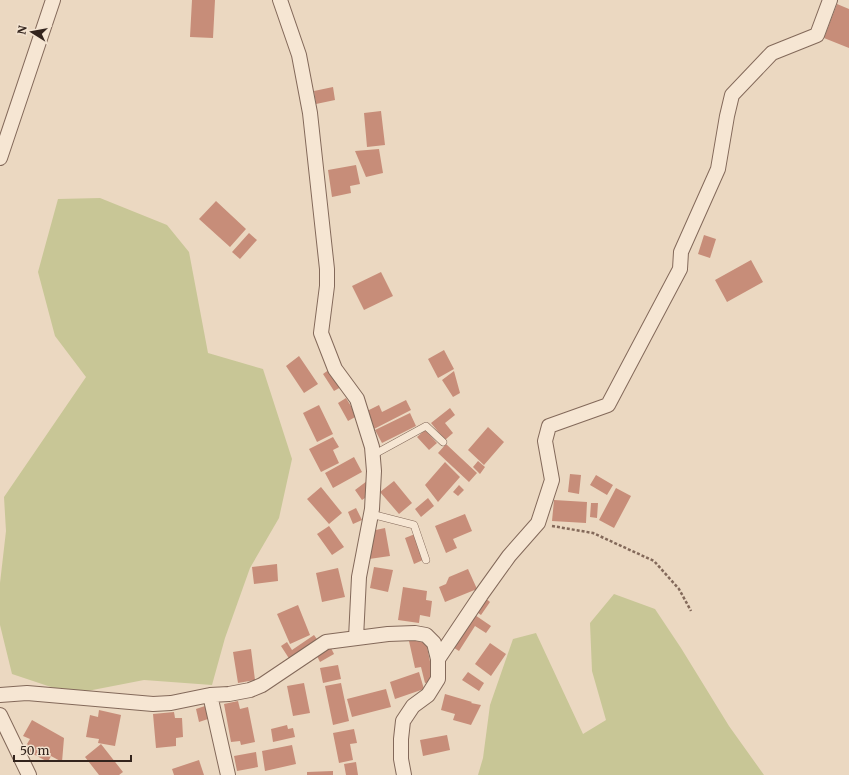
<svg xmlns="http://www.w3.org/2000/svg" width="849" height="775" font-family="Merriweather,serif">
  <style>
    .green { fill: #c8c696 }
    .building { fill: #c78d79 }
    .lines { fill: none; stroke-linecap: round; stroke-linejoin: round }
    .service-casing { stroke: #83695a; stroke-width: 8 }
    .minor-casing { stroke: #83695a; stroke-width: 16 }
    .path { stroke: #83695a; stroke-width: 2.5; stroke-dasharray: 3 2; stroke-linecap: butt }
    .service { stroke: #f6e6d3; stroke-width: 7 }
    .minor { stroke: #f6e6d3; stroke-width: 14 }
  </style>
  <rect width="100%" height="100%" fill="#ebd8c1"/>
  <path class="green" d="M100,198L167,225L189,252L208,353L263,369L292,459L279,518L250,568L225,638L212,685L144,680L72,694L12,674L0,625V583L6,531L4,497L86,377L55,336L38,272L58,199Z
    M614,594L655,609L681,648L729,726L764,775H478L483,758L490,705L513,639L536,633L583,734L606,720L592,671L590,623Z"/>
  <path class="building" d="M192,0H215L213,38L190,37Z
    M837,4L849,9V48L824,38Z
    M333,87L335,100L316,104L314,91Z
    M381,111L385,145L367,147L364,113Z
    M379,149L383,173L366,177L355,151Z
    M356,165L360,184L350,186L351,193L332,197L328,170Z
    M216,201L246,229L230,247L199,219Z
    M249,233L257,240L240,259L232,252Z
    M704,235L716,239L710,258L698,254Z
    M751,260L763,282L727,302L715,280Z
    M381,272L393,296L364,310L352,286Z
    M444,350L454,369L438,378L428,359Z
    M299,356L318,384L304,393L286,366Z
    M330,369L341,387L334,391L323,374Z
    M454,371L460,393L453,397L442,380Z
    M346,398L357,416L348,421L338,403Z
    M406,400L411,410L374,429L365,412L379,405L382,412Z
    M319,405L333,434L317,442L303,413Z
    M450,408L455,415L445,423L453,433L445,440L431,423Z
    M410,413L416,426L382,443L375,430Z
    M488,427L504,442L484,465L468,450Z
    M425,430L437,443L429,450L417,437Z
    M333,437L339,447L333,450L339,463L321,472L309,449Z
    M446,444L477,473L469,482L438,453Z
    M354,457L362,472L333,488L325,473Z
    M478,461L485,467L480,474L473,467Z
    M445,462L460,477L438,502L425,485Z
    M570,474L581,475L579,494L568,492Z
    M596,475L613,485L607,495L590,485Z
    M367,481L368,496L362,500L355,490Z
    M394,481L412,503L399,514L380,492Z
    M459,485L464,490L458,496L453,492Z
    M321,487L342,513L329,524L307,499Z
    M616,488L631,496L614,528L599,520Z
    M428,498L434,506L421,517L415,509Z
    M554,500L587,502L586,523L552,521Z
    M591,503H598L597,518L590,517Z
    M356,508L362,520L353,524L348,512Z
    M465,514L472,531L453,539L457,548L446,553L435,526Z
    M329,526L344,547L332,555L317,534Z
    M385,528L390,556L369,559L371,531Z
    M415,534L423,560L414,564L405,538Z
    M277,564L278,581L254,584L252,567Z
    M374,567L393,570L388,592L370,588Z
    M338,568L345,597L322,602L316,573Z
    M468,569L477,589L445,602L439,587L446,584L449,577Z
    M403,587L427,591L426,600L432,601L430,617L420,615L419,623L398,620Z
    M484,597L490,602L481,615L474,610Z
    M298,605L310,635L290,644L277,614Z
    M472,613L491,626L486,633L475,626L459,651L451,646Z
    M314,635L319,642L290,660L281,646L287,642L292,650Z
    M425,637L434,681L425,683L421,667L415,668L409,641Z
    M490,643L506,654L491,676L475,664Z
    M330,646L334,654L320,662L316,654Z
    M251,649L255,680L238,683L233,652Z
    M338,665L341,679L323,683L320,668Z
    M419,672L424,689L395,699L390,682Z
    M468,672L484,683L479,691L462,680Z
    M304,683L310,713L293,716L287,686Z
    M341,683L349,721L333,725L325,686Z
    M386,689L391,707L352,717L347,699Z
    M445,694L472,702L471,703L481,705L471,725L453,720L455,714L441,710Z
    M238,701L240,709L248,707L255,742L241,745L240,741L231,742L224,704Z
    M205,706L208,719L199,722L196,709Z
    M99,710L121,715L115,746L98,743L99,739L86,737L90,715L98,717Z
    M174,712L175,718H182L183,737L176,738V746L156,748L153,714Z
    M32,720L64,738L62,762L51,756L48,762L24,749L30,739L23,736Z
    M287,725L288,729L293,728L295,737L273,742L271,729Z
    M354,729L357,743L350,744L353,760L339,763L333,733Z
    M447,735L450,750L423,756L420,740Z
    M101,744L123,772L119,775H99L85,757Z
    M292,745L296,764L265,771L262,751Z
    M256,752L258,767L237,771L234,756Z
    M199,760L204,775H174L172,769Z
    M356,762L358,775H346L344,764Z
    M333,771V775H307V772Z"/>
  <g class="lines">
    <g class="service-casing">
      <path id="service" d="M373,455L426,426L443,442
        M371,514L414,525L426,560"/>
    </g>
    <g class="minor-casing">
      <path id="minor" d="M280,0L299,55L310,113L327,269V286L321,333L335,369L357,399L372,447L374,471L372,509L359,577L356,638
        M0,158L53,0
        M438,659L481,595L509,556L538,523L552,480L545,441L549,426L608,405L680,269L681,252L718,169L727,116L732,95L772,53L817,35L830,0
        M0,695L27,693L153,704L171,703L210,695L229,694L250,690L262,685L326,642L388,634L415,633L426,635L434,643L438,659V679L428,695L413,706L403,721L401,739V759L404,775
        M210,695L228,775
        M0,715L29,775"/>
    </g>
    <path class="path" d="M552,526L593,533L654,561L679,589L691,611"/>
    <use href="#service" class="service"/>
    <use href="#minor" class="minor"/>
  </g>
  <g transform="translate(32 32) rotate(281)" stroke="#f3e3d0" stroke-width="3" paint-order="stroke">
  <path d="M0-3L7 15L0 10L-7 15Z" fill="#33241d"/>
  <text y="-6" font-size="11" font-weight="bold" text-anchor="middle" fill="#33241d">N</text>
  </g>
  <path d="M14 755v6h117v-6" fill="none" stroke="#33241d" stroke-width="2"/>
  <text x="20" y="755" font-size="12" fill="#33241d" stroke="#f3e3d0" stroke-width="3" paint-order="stroke">50 m</text>
</svg>
